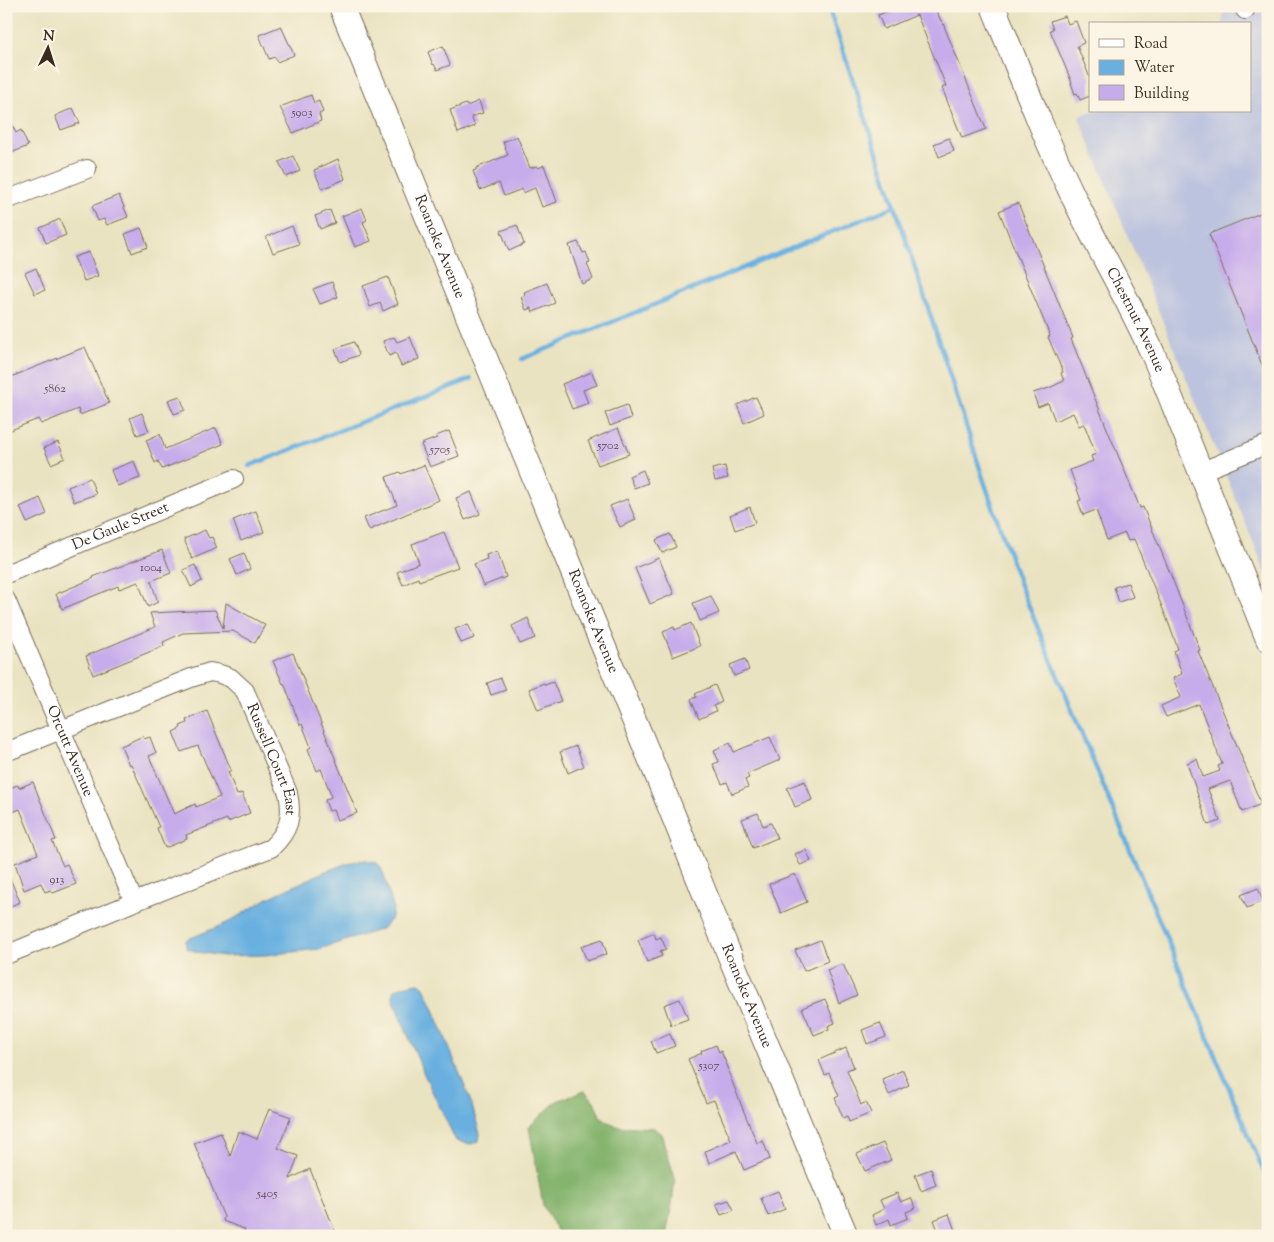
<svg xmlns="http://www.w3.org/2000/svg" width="1274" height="1242" font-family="'Sorts Mill Goudy',serif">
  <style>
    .industrial { fill: #bcc3de }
    .forest { fill: #84b46d; stroke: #606f46 }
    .water { fill: #69b0e0; stroke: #526d7f }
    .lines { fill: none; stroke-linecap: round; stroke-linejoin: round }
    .stream { stroke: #69b0e0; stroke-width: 4.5 }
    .building { fill: #c6aceb }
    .street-casing { stroke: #786b57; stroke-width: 20 }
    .secondary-casing { stroke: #786b57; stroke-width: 26 }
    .street { stroke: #fff; stroke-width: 18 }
    .secondary { stroke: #fff; stroke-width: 24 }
    .labels { text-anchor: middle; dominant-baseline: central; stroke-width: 4.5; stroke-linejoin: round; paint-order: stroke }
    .number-label { font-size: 12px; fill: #5e4a51 }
    .street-label { font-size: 15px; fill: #3b2a1e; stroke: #fcf5e5 }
  </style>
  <rect width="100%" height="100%" fill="#fcf5e5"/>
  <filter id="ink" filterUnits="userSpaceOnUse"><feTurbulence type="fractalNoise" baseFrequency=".02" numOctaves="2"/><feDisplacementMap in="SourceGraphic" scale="10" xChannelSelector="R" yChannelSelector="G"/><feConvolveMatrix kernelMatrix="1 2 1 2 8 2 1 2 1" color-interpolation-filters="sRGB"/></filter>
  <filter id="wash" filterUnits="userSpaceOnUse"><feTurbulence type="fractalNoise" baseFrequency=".0096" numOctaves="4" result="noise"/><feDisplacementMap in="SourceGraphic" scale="20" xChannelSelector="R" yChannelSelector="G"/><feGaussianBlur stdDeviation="1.12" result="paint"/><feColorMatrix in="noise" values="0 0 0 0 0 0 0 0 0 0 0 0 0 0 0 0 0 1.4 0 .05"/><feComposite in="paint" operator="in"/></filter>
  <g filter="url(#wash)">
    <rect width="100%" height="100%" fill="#eae3c1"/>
    <path class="industrial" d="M1242,6H1268V578L1079,117L1091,111H1250V24H1222L1224,12Z"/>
    <path class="forest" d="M585,1091L594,1101L600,1116L615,1126L654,1128L661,1134L675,1178L672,1204L666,1236H560L543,1205L529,1127L557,1101Z"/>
    <path class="water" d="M367,860L378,863L383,872L393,907L392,917L382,929L319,949L265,955L223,956L197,952L186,948V940L227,923L268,898L326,871L351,862Z
      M419,983L424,987L433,1007L471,1102L480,1134L479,1141L471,1144L456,1141L424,1074L393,999V991C401,986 409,984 419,983Z"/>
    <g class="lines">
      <path class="stream" d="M828,6L895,206L984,481L1020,585L1268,1182
        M522,359L895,206
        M249,466L471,379"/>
    </g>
    <g id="blocks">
      <path class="building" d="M901,6H938L935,8L941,21H942L986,129L962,138L942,88L946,86L917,15L884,29L878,15Z
        M1065,16L1068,24L1076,21L1084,43L1077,46L1090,78V96L1080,100L1077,93L1075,94L1071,83H1072L1050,30L1053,29L1050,21Z
        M281,26L294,55L277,62L275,57L269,59L259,35Z
        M443,46L450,65L437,70L434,64L433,65L428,52Z
        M311,95L314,103L319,101L323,112L319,114L321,121L293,133L280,107Z
        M479,101L483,113L471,117L475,126L458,133L450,110L466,104L467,106Z
        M73,108L80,123L61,130L55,116Z
        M6,111L16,133L21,130L28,146L9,154L6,147Z
        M517,136L530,168L537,166L539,168L544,165L557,202L542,207L535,188L523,193L522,189L504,196L499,183L480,190L473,171L476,170V168L508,155L503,142Z
        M949,138L954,151L939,157L934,144Z
        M293,156L300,171L286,177L279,162Z
        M338,159L345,179L322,189L314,170Z
        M119,195L128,217L107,225L104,219L98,221L92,206Z
        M1018,203L1073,338L1071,339L1108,431L1140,508L1143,507L1170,573L1200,650L1198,651L1261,804L1242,812L1230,781L1208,789L1220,821L1208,825L1187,763L1197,759L1203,777L1220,771L1218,766L1222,764L1199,704L1166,717L1161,706L1181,697L1173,678L1182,674L1174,651L1178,649L1167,619L1134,539L1128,541L1125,533L1107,540L1096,510L1083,515L1078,501L1081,500L1070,470L1093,461L1091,456L1096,454L1084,424L1079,426L1073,413L1055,421L1048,403L1038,407L1033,393L1049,388L1064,381L1061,373L1063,372L1048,337L1050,336L999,211Z
        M362,208L367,220L363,222L371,241L355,247L342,216Z
        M330,210L335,223L320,229L315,216Z
        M1268,210V376L1267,377L1209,234Z
        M60,219L66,235L46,243L40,228Z
        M517,225L524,244L509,251L501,231Z
        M292,226L299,244L273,253L266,237Z
        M141,228L148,247L132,253L125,234Z
        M578,242L583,253L586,252L590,263L587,264L593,279L582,284L569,245Z
        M89,252L98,276L84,281L74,257Z
        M36,268L45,290L35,294L25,273Z
        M388,277L398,304L383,311L380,303L370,307L363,286Z
        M332,282L338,297L320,304L313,289Z
        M547,283L555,303L533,312L531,308L526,310L521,297L525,295L524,292Z
        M394,337L397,342L410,337L419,359L401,366L396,353L389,356L383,341Z
        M354,342L359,355L340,362L335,349Z
        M85,347L109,403L80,415L78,409L41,424L38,419L6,432V379Z
        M592,372L597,385L583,390L588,403L572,409L562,384Z
        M180,396L185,410L174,414L168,400Z
        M756,397L764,414L744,423L737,405Z
        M627,405L631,418L610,426L605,413Z
        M142,413L149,431L137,435L130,418Z
        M216,428L223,444L162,469L158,461L155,463L146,440L160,434L165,449Z
        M618,428L629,454L598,465L588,441Z
        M449,431L459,456L430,467L421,444L437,438L436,436Z
        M58,442L65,458L51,464L44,448Z
        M134,461L140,478L117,486L111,470Z
        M424,465L439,500L369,530L364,518L397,505L386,477L400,472L401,474Z
        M725,466L728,478L715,481L712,469Z
        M643,470L648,483L634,488L629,476Z
        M90,478L96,494L74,502L68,487Z
        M471,492L480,514L465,520L456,498Z
        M40,498L47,514L27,523L20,507Z
        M627,499L636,520L620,527L610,506Z
        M750,507L755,523L735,530L730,515Z
        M256,511L264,532L241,541L233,520Z
        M205,530L209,538L212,537L217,548L192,559L184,539Z
        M444,532L458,567L419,581L418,578L403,585L397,572L419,563L412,544Z
        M670,534L676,547L662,553L656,540Z
        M162,550L171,573L151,581L158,602L148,607L138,582L119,589L118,586L62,609L56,594L94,578L93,577Z
        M497,551L506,577L483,586L474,564L487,559L486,555Z
        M244,553L250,569L237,575L230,559Z
        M659,558L674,594L650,604L635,568Z
        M195,565L202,581L191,587L183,570Z
        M1128,583L1133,597L1119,602L1114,587Z
        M711,596L719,613L700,621L693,603Z
        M226,603L265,625L255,643L233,631L183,633L163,642L164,646L93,675L86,656L155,627L150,613L215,610L223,628Z
        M528,618L535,638L520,644L512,626Z
        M691,623L700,646L673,657L663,632L674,627L675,630Z
        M468,624L474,638L461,643L455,629Z
        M293,653L357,813L337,820L333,810L329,811L325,800L331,797L330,792L321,769L317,771L308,749L311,747L302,724L300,725L284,683L283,684L273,661Z
        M745,659L749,670L734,676L730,665Z
        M501,678L506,690L491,695L487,683Z
        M553,682L561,701L538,710L529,689L544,683L545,685Z
        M715,685L722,702L713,706L716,711L699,719L691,699L697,697L695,694Z
        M207,711L231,770L228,772L237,795L242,793L250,813L228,822L227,819L186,835L187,839L165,848L157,828L159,827L131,764L129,765L121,746L143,736L144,739L150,737L156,753L149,756L174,814L195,804L196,807L220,797L198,746L181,752L173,732L181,728L180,726L187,723L186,720Z
        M770,737L780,760L747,774L749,778L745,780L748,787L732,794L727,782L722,784L713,764L719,762L714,750L730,743L734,752Z
        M576,746L584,766L568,773L560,752Z
        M805,781L812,800L795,807L787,788Z
        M33,782L56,840L52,841L63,866L67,864L76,884L53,893L51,890L45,892L41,883L24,890L15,863L38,854L20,809L6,815V789L18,785L19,788Z
        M758,813L763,826L771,823L777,838L753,848L742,819Z
        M806,850L811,861L800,865L795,854Z
        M6,869L20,902L6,908Z
        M795,874L807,902L781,913L769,884Z
        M1258,888L1263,901L1247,908L1241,895Z
        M654,933L656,939L661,937L666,949L660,951L662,956L647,962L638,940Z
        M602,939L607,954L587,961L581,946Z
        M820,940L828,961L804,971L795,950Z
        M843,964L857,995L839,1003L827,970Z
        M680,999L688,1019L671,1025L664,1005Z
        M825,999L835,1023L828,1026L829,1029L814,1035L802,1008Z
        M880,1023L886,1037L867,1044L862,1030Z
        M670,1034L675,1046L656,1053L651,1041Z
        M716,1045L719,1052L721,1051L729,1070L728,1071L742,1107L757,1143L763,1141L770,1159L744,1170L736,1151L709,1163L705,1151L731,1140L714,1100L706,1103L688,1059L702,1053L701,1051Z
        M846,1048L854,1067L847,1070L861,1105L866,1102L871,1113L849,1122L847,1116L843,1118L835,1098L839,1096L829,1073L825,1075L819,1060Z
        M903,1070L909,1085L889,1095L882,1079Z
        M269,1109L291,1117L278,1148L298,1156L290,1179L310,1169L337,1236H247L244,1229L223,1221L224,1217L194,1143L221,1133L230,1156L238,1131L257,1139Z
        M883,1143L891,1160L865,1171L857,1154Z
        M931,1169L936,1185L921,1191L915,1175Z
        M778,1191L785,1209L768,1216L761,1198Z
        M897,1193L901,1202L911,1198L916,1208L906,1212L908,1218L891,1225L889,1219L876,1225L872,1215L884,1209L880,1200Z
        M729,1200L734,1210L721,1215L716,1204Z
        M949,1214L957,1236H940L934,1220Z"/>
    </g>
  </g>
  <g filter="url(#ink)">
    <use href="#blocks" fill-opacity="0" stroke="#786b57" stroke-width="1"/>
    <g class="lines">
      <g class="street-casing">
        <g id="street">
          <path d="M1244,6L1245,10"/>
          <path d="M6,200L87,169"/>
          <path d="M1200,472L1268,444"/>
          <path id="s1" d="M6,574L234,479"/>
          <path id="s2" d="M6,600L134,902"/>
          <path id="s3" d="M6,752L191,678L210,672L220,674L231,678L245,691L288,793C293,817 289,831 271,848L134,902L6,955"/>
        </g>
      </g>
      <g class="secondary-casing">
        <g id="secondary">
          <path id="s4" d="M341,6L597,631L659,780L727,949L846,1236"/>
          <path id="s5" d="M993,6C1019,71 1044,136 1074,198C1100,253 1132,305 1156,361L1268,639"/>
        </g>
      </g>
      <use href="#street" class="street"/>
      <use href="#secondary" class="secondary"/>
    </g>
  </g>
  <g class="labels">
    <g class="number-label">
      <text x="302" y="113">5903</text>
      <text x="55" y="389">5862</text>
      <text x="608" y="446">5702</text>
      <text x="440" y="450">5705</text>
      <text x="151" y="568">1004</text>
      <text x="57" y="880">913</text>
      <text x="709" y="1066">5307</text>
      <text x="267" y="1194">5405</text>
    </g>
    <g class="street-label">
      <text stroke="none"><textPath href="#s4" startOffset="260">Roanoke Avenue</textPath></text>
      <text stroke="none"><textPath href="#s5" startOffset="345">Chestnut Avenue</textPath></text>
      <text stroke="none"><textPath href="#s1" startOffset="124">De Gaule Street</textPath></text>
      <text stroke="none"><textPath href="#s4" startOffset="665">Roanoke Avenue</textPath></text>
      <text stroke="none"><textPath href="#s2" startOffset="164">Orcutt Avenue</textPath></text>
      <text stroke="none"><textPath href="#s3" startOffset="334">Russell Court East</textPath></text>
      <text stroke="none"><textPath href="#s4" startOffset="1070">Roanoke Avenue</textPath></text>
    </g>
  </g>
  <rect width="1274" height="1242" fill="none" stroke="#fcf5e5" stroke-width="25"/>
  <rect x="1089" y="22" width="162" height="90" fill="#fcf5e5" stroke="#afa495"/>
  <rect x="1099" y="39" width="25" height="8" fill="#ffffff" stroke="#afa495"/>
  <text x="1134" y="48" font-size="15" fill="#3b2a1e">Road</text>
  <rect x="1099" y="60" width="25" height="15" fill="#69b0e0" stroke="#afa495"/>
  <text x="1134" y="72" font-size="15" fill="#3b2a1e">Water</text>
  <rect x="1099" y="85" width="25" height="15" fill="#c6aceb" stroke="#afa495"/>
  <text x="1134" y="98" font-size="15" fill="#3b2a1e">Building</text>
  <g transform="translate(48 48) rotate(4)" stroke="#fcf5e5" stroke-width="4" paint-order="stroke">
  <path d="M0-4L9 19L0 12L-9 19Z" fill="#3b2a1e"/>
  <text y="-8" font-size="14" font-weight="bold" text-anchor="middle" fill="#3b2a1e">N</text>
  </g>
</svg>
